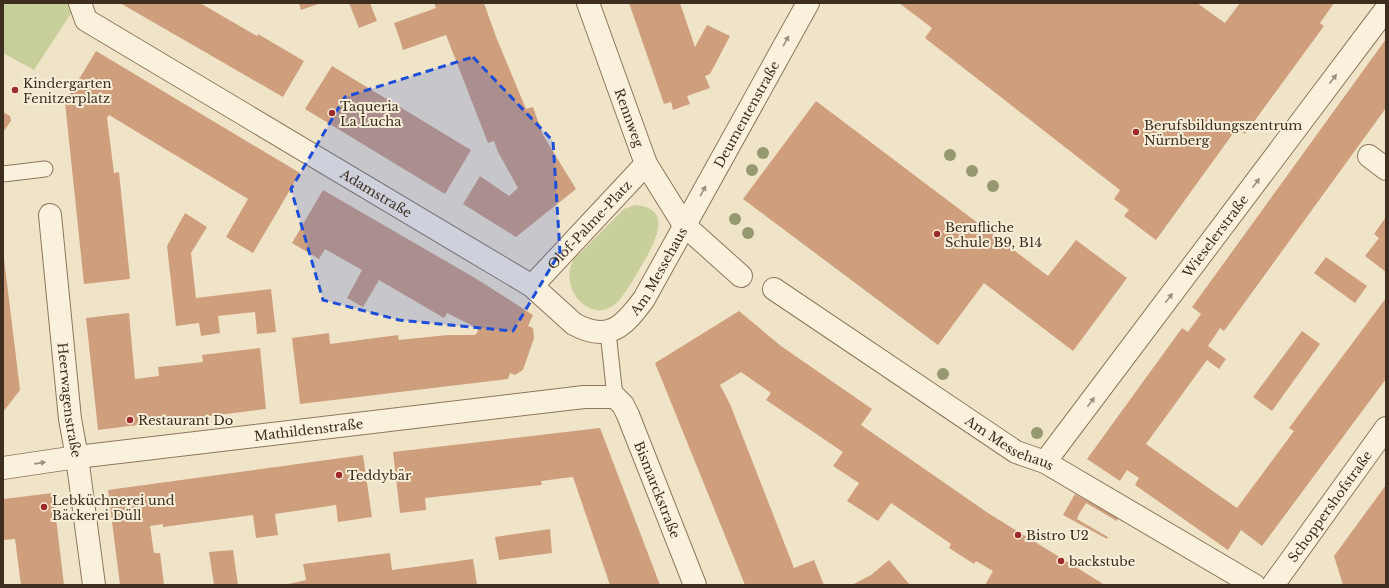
<svg xmlns="http://www.w3.org/2000/svg" width="1389" height="588" font-family="'Libre Baskerville',serif">
  <style>
    .green { fill: #c9cf9b }
    .building { fill: #cf9f7d }
    .lines { fill: none; stroke-linecap: round; stroke-linejoin: round }
    .service-casing { stroke: #8d765c; stroke-width: 17 }
    .minor-casing { stroke: #8d765c; stroke-width: 24 }
    .service { stroke: #faf1dc; stroke-width: 15 }
    .minor { stroke: #faf1dc; stroke-width: 22 }
    .tree { fill: #96986f }
    .oneway { fill: #9c907e }
    .marked { fill: #1d4ed8; fill-opacity: 0.2; stroke: #1d4ed8; stroke-width: 3; stroke-dasharray: 8 5; stroke-linejoin: round }
    .poi-dot { fill: #9e2a2b; stroke: #f7eed8; stroke-width: 1.5 }
    .labels { text-anchor: middle; dominant-baseline: central; stroke-width: 4; stroke-linejoin: round; paint-order: stroke }
    .poi-label { font-size: 13px; fill: #3d2e20; stroke: #f7eed8; text-anchor: start }
    .street-label { font-size: 13px; fill: #3d2e20; stroke: #f7eed8 }
  </style>
  <rect width="100%" height="100%" fill="#f0e4c8"/>
  <path class="green" d="M3,3H68L72,12L34,70L3,53Z
    M635,205C676,208 653,245 642,265C635,276 629,288 621,298C597,330 557,292 573,261C575,256 582,252 585,248C598,235 611,222 624,209Z"/>
  <path class="building" d="M120,3H200L257,36L258,34L304,61L283,97Z
    M299,3H321L301,10Z
    M349,3H370L377,21L359,28Z
    M434,3H484L496,37L526,109L533,107L543,135L576,189L516,237L463,204L480,176L509,196L518,188L498,152L494,141L488,143L446,35L403,50L399,37L394,23L436,8Z
    M629,3H680L695,47L707,25L730,36L710,74L705,76L710,88L687,96L690,104L673,110L671,102L664,104Z
    M899,3H1197L1225,23L1240,3H1334L1320,23L1324,26L1245,134L1237,128L1156,240L1124,216L1129,210L1114,199L1120,190L925,38L932,28Z
    M1386,39V108L1224,331L1220,328L1208,346L1226,359L1219,369L1207,360L1146,444L1237,508L1294,431L1289,428L1386,298V379L1262,546L1241,530L1228,550L1135,485L1139,478L1127,470L1120,481L1087,459L1182,328L1188,332L1201,314L1192,307Z
    M96,51L300,173L253,253L226,237L248,199L109,115L107,118L114,173L119,172L130,279L84,284L65,102Z
    M332,66L471,150L445,194L305,109Z
    M816,101L1048,276L1076,240L1127,278L1073,351L984,283L938,345L743,199Z
    M3,112L10,116L11,121L3,132Z
    M323,190L475,278L533,315L528,326L533,328L534,338L523,370L515,375L510,373L508,379L300,404L292,338L329,333L330,344L398,335L399,340L447,335H475L478,331L477,328L447,313L444,318L379,280L363,307L347,298L362,270L325,249L319,259L292,243Z
    M185,213L207,227L191,253L196,298L271,289L276,332L257,334L255,312L218,316L220,333L201,336L199,323L176,326L167,246Z
    M1386,217V272L1365,256L1379,238L1374,234Z
    M3,250L20,390L3,412Z
    M1326,257L1367,286L1355,303L1314,273Z
    M739,311L781,346L872,409L861,425L988,513L1105,585H985L993,571L976,561L974,564L949,548L951,544L891,503L878,521L847,501L859,483L833,466L843,452L766,400L771,393L741,372L720,385L730,404L794,568L814,560L824,585H745L655,363Z
    M129,313L135,379L159,376L158,367L203,362L202,355L260,348L266,409L98,430L86,318Z
    M1302,331L1320,344L1272,411L1253,397Z
    M600,428L660,585H610L573,477L541,481L542,485L425,498L426,510L400,513L393,452Z
    M363,455L372,517L338,522L336,505L275,514L278,535L256,538L253,515L163,527V524L150,526L154,553H160L164,585H120L108,490Z
    M1386,485V585H1343L1334,556Z
    M53,493L64,585H21L15,539L3,540V499Z
    M1075,494L1118,518L1117,521L1086,503L1079,514L1077,519L1108,537L1107,539L1063,515Z
    M550,529L552,553L499,560L495,537Z
    M233,550L238,585H214L209,552Z
    M390,553L392,570L473,559L477,584L466,585H284L306,580L303,564Z
    M889,560L910,585H852L871,575Z"/>
  <g class="lines">
    <g class="service-casing">
      <path id="service" d="M3,174L45,169
        M608,332L615,397"/>
    </g>
    <g class="minor-casing">
      <g id="minor">
        <path id="s1" d="M80,3L86,20L532,286L574,324C609,343 624,326 644,299L808,3"/>
        <path id="s2" d="M588,3L646,164L684,225L741,276"/>
        <path d="M1369,156L1386,169"/>
        <path id="s3" d="M50,215L70,419L77,457L94,585"/>
        <path id="s4" d="M532,286L646,164"/>
        <path id="s5" d="M774,289L1016,452L1045,462L1254,585"/>
        <path id="s6" d="M1045,462L1386,9"/>
        <path id="s7" d="M3,468L77,457L584,397H615L623,405L628,415L695,585"/>
        <path id="s8" d="M1273,585L1386,428"/>
      </g>
    </g>
    <use href="#service" class="service"/>
    <use href="#minor" class="minor"/>
  </g>
  <g class="tree">
    <circle cx="763" cy="153" r="6"/>
    <circle cx="950" cy="155" r="6"/>
    <circle cx="752" cy="170" r="6"/>
    <circle cx="972" cy="171" r="6"/>
    <circle cx="993" cy="186" r="6"/>
    <circle cx="735" cy="219" r="6"/>
    <circle cx="748" cy="233" r="6"/>
    <circle cx="943" cy="374" r="6"/>
    <circle cx="1037" cy="433" r="6"/>
  </g>
  <defs><path id="oneway-solid" d="M-6-.8H1V-3.2L6.5 0L1 3.2V.8H-6Z"/></defs>
  <g class="oneway">
    <use href="#oneway-solid" transform="translate(786 41) rotate(-61)"/>
    <use href="#oneway-solid" transform="translate(1333 79) rotate(-53)"/>
    <use href="#oneway-solid" transform="translate(1256 183) rotate(-53)"/>
    <use href="#oneway-solid" transform="translate(703 191) rotate(-61)"/>
    <use href="#oneway-solid" transform="translate(1169 298) rotate(-53)"/>
    <use href="#oneway-solid" transform="translate(1091 402) rotate(-53)"/>
    <use href="#oneway-solid" transform="translate(40 463) rotate(-8)"/>
  </g>
  <path class="marked" d="M473,57L553,141L560,252L513,331L399,320L323,300L291,189L345,97Z"/>
  <g class="poi-dot">
    <circle cx="15" cy="90" r="4"/>
    <circle cx="332" cy="113" r="4"/>
    <circle cx="1136" cy="132" r="4"/>
    <circle cx="937" cy="234" r="4"/>
    <circle cx="130" cy="420" r="4"/>
    <circle cx="339" cy="475" r="4"/>
    <circle cx="44" cy="507" r="4"/>
    <circle cx="1018" cy="535" r="4"/>
    <circle cx="1061" cy="561" r="4"/>
  </g>
  <g class="labels">
    <g class="poi-label">
      <text x="23" y="83">Kindergarten<tspan x="23" dy="15">Fenitzerplatz</tspan></text>
      <text x="340" y="106">Taqueria<tspan x="340" dy="15">La Lucha</tspan></text>
      <text x="1144" y="125">Berufsbildungszentrum<tspan x="1144" dy="15">Nürnberg</tspan></text>
      <text x="945" y="227">Berufliche<tspan x="945" dy="15">Schule B9, B14</tspan></text>
      <text x="138" y="420">Restaurant Do</text>
      <text x="347" y="475">Teddybär</text>
      <text x="52" y="500">Lebküchnerei und<tspan x="52" dy="15">Bäckerei Düll</tspan></text>
      <text x="1026" y="535">Bistro U2</text>
      <text x="1069" y="561">backstube</text>
    </g>
    <g class="street-label">
      <text stroke="none"><textPath href="#s1" startOffset="890">Deumentenstraße</textPath></text>
      <text stroke="none"><textPath href="#s2" startOffset="122">Rennweg</textPath></text>
      <text stroke="none"><textPath href="#s1" startOffset="356">Adamstraße</textPath></text>
      <text stroke="none"><textPath href="#s4" startOffset="84">Olof-Palme-Platz</textPath></text>
      <text stroke="none"><textPath href="#s6" startOffset="283">Wieselerstraße</textPath></text>
      <text stroke="none"><textPath href="#s1" startOffset="710">Am Messehaus</textPath></text>
      <text stroke="none"><textPath href="#s3" startOffset="186">Heerwagenstraße</textPath></text>
      <text stroke="none"><textPath href="#s7" startOffset="308">Mathildenstraße</textPath></text>
      <text stroke="none"><textPath href="#s5" startOffset="282">Am Messehaus</textPath></text>
      <text stroke="none"><textPath href="#s7" startOffset="719">Bismarckstraße</textPath></text>
      <text stroke="none"><textPath href="#s8" startOffset="97">Schoppershofstraße</textPath></text>
    </g>
  </g>
  <rect width="1389" height="588" fill="none" stroke="#3d2e20" stroke-width="8"/>
</svg>
